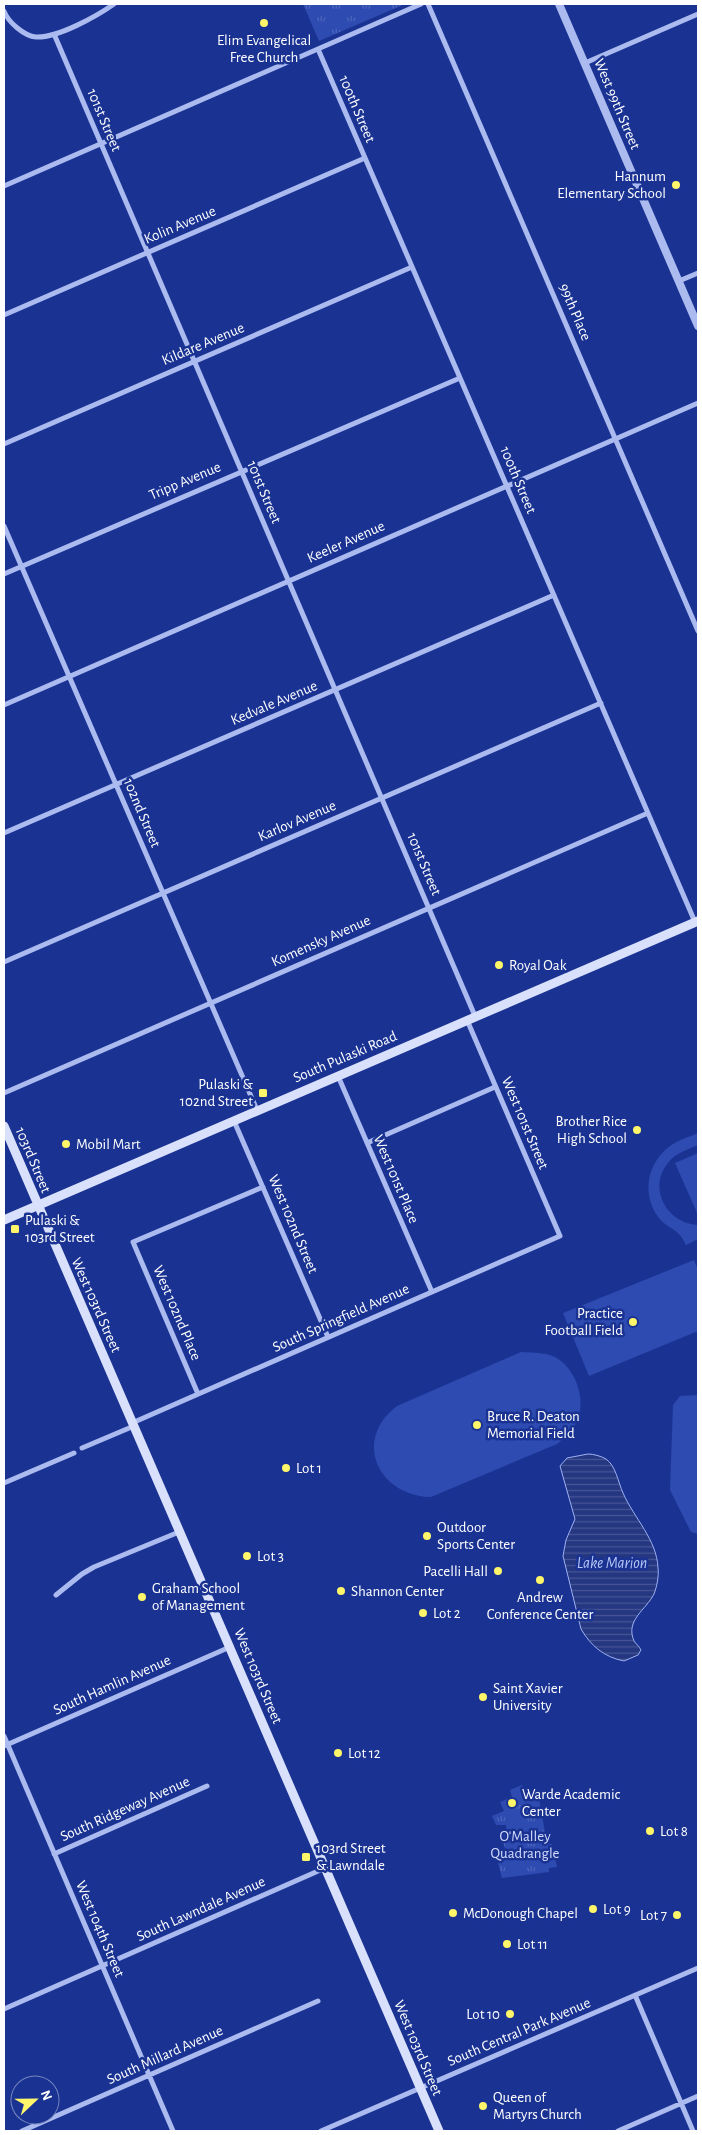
<svg xmlns="http://www.w3.org/2000/svg" width="702" height="2135" font-family="'Alegreya Sans',sans-serif">
  <style>
    .grass { fill: url(#grass-tufts) }
    .pitch { fill: #2e4bb1 }
    .water { fill: url(#water-rules); stroke: #9eb2f1 }
    .lines { fill: none; stroke-linecap: round; stroke-linejoin: round }
    .minor { stroke: #abbaef; stroke-width: 5 }
    .tertiary { stroke: #abbaef; stroke-width: 8 }
    .secondary { stroke: #d9e0fb; stroke-width: 9 }
    .poi-dot { fill: #fff66a; stroke: #1a3393; stroke-width: 2 }
    .labels { text-anchor: middle; dominant-baseline: central; stroke-width: 5; stroke-linejoin: round; paint-order: stroke }
    .poi-label { font-size: 15px; fill: #fff; stroke: #1a3393; text-anchor: start }
    .street-label { font-size: 15px; fill: #fff; stroke: #1a3393 }
    .park-label { font-size: 15px; fill: #d2dbfb; stroke: #1a3393 }
    .water-label { font-size: 16px; font-style: italic; fill: #b7c6f6; stroke: #1a3393 }
  </style>
  <defs>
    <pattern id="grass-tufts" width="24" height="20" patternUnits="userSpaceOnUse" patternTransform="scale(1.25)"><rect width="24" height="20" fill="#2e4bb1"/><path d="M3 7l-1-3M5 7V3M7 7l1-3M15 17l-1-3M17 17v-4M19 17l1-3" fill="none" stroke="#4d66bd"/></pattern>
    <pattern id="water-rules" width="6" height="5" patternUnits="userSpaceOnUse" patternTransform="scale(1.25)"><rect width="6" height="5" fill="#253781"/><path d="M0 2.5h6" fill="none" stroke="#465594"/></pattern>
  </defs>
  <rect width="100%" height="100%" fill="#1a3393"/>
  <path class="grass" d="M303,4H405L319,41Z
    M522,1785L523,1793H538L547,1844H552L557,1867L549,1868V1872L502,1878L498,1863L508,1858L501,1836L507,1834L506,1825H496L492,1816L504,1811L500,1802L512,1797L510,1790Z"/>
  <path class="pitch" d="M698,1133V1145C687,1150 675,1153 668,1163C647,1188 667,1224 698,1225V1239L686,1245C678,1227 670,1231 659,1218C641,1195 647,1163 670,1146C678,1140 689,1137 698,1133Z
    M698,1153V1215L675,1163Z
    M694,1260L698,1270V1331L589,1376L563,1313Z
    M521,1352C532,1353 545,1352 555,1357C577,1369 588,1403 575,1425C571,1433 564,1439 557,1444L431,1497C378,1496 352,1440 397,1406Z
    M698,1395V1534L691,1532L670,1490L673,1405L680,1396Z"/>
  <path class="water" d="M588,1454C593,1454 601,1456 606,1459C616,1466 618,1482 623,1493C634,1518 657,1540 658,1568C659,1576 657,1586 654,1594C646,1610 625,1620 634,1641C636,1644 639,1646 641,1650L638,1655L624,1661C604,1657 591,1646 581,1629L563,1556L566,1540L575,1519L560,1466L567,1458Z"/>
  <g class="lines">
    <path class="minor" d="M428,4L698,631
      M4,11C8,22 24,36 36,37C58,38 97,16 114,4
      M54,34L475,1016
      M318,49L695,922
      M585,63L698,14
      M4,186L421,4
      M679,281L698,273
      M4,315L365,158
      M4,444L412,267
      M4,526L257,1110
      M4,574L460,378
      M4,705L698,403
      M4,833L554,595
      M4,962L601,703
      M338,1076L432,1292
      M4,1093L648,813
      M234,1121L328,1337
      M367,1143L495,1087
      M198,1394L133,1242L263,1187
      M132,1423L560,1236L467,1020
      M82,1448L134,1426
      M4,1483L74,1453
      M56,1595L82,1574L94,1567L179,1532
      M4,1736L173,2131
      M4,1746L230,1647
      M54,1854L207,1786
      M635,1995L693,2131
      M4,2009L325,1868
      M22,2131L318,2001
      M321,2131L698,1968
      M618,2131L698,2096"/>
    <path class="tertiary" d="M559,4L698,326"/>
    <path class="secondary" d="M4,1126L439,2131
      M4,1220L698,921"/>
  </g>
  <g class="poi-dot">
    <circle cx="264" cy="23" r="5"/>
    <circle cx="676" cy="185" r="5"/>
    <circle cx="499" cy="965" r="5"/>
    <rect x="258" y="1088" width="10" height="10" rx="2.5"/>
    <circle cx="637" cy="1130" r="5"/>
    <circle cx="66" cy="1144" r="5"/>
    <rect x="10" y="1224" width="10" height="10" rx="2.5"/>
    <circle cx="633" cy="1322" r="5"/>
    <circle cx="477" cy="1425" r="5"/>
    <circle cx="286" cy="1468" r="5"/>
    <circle cx="427" cy="1536" r="5"/>
    <circle cx="247" cy="1556" r="5"/>
    <circle cx="498" cy="1571" r="5"/>
    <circle cx="540" cy="1580" r="5"/>
    <circle cx="341" cy="1591" r="5"/>
    <circle cx="142" cy="1597" r="5"/>
    <circle cx="423" cy="1613" r="5"/>
    <circle cx="483" cy="1697" r="5"/>
    <circle cx="338" cy="1753" r="5"/>
    <circle cx="512" cy="1803" r="5"/>
    <circle cx="650" cy="1831" r="5"/>
    <rect x="301" y="1852" width="10" height="10" rx="2.5"/>
    <circle cx="593" cy="1909" r="5"/>
    <circle cx="453" cy="1913" r="5"/>
    <circle cx="677" cy="1915" r="5"/>
    <circle cx="507" cy="1944" r="5"/>
    <circle cx="510" cy="2014" r="5"/>
    <circle cx="483" cy="2106" r="5"/>
  </g>
  <g class="labels">
    <g class="poi-label">
      <text x="264" y="40" text-anchor="middle">Elim Evangelical<tspan x="264" dy="17">Free Church</tspan></text>
      <text x="666" y="176" text-anchor="end">Hannum<tspan x="666" dy="17">Elementary School</tspan></text>
      <text x="509" y="965">Royal Oak</text>
      <text x="253" y="1084" text-anchor="end">Pulaski &amp;<tspan x="253" dy="17">102nd Street</tspan></text>
      <text x="627" y="1121" text-anchor="end">Brother Rice<tspan x="627" dy="17">High School</tspan></text>
      <text x="76" y="1144">Mobil Mart</text>
      <text x="25" y="1220">Pulaski &amp;<tspan x="25" dy="17">103rd Street</tspan></text>
      <text x="623" y="1313" text-anchor="end">Practice<tspan x="623" dy="17">Football Field</tspan></text>
      <text x="487" y="1416">Bruce R. Deaton<tspan x="487" dy="17">Memorial Field</tspan></text>
      <text x="296" y="1468">Lot 1</text>
      <text x="437" y="1527">Outdoor<tspan x="437" dy="17">Sports Center</tspan></text>
      <text x="257" y="1556">Lot 3</text>
      <text x="488" y="1571" text-anchor="end">Pacelli Hall</text>
      <text x="152" y="1588">Graham School<tspan x="152" dy="17">of Management</tspan></text>
      <text x="351" y="1591">Shannon Center</text>
      <text x="540" y="1597" text-anchor="middle">Andrew<tspan x="540" dy="17">Conference Center</tspan></text>
      <text x="433" y="1613">Lot 2</text>
      <text x="493" y="1688">Saint Xavier<tspan x="493" dy="17">University</tspan></text>
      <text x="348" y="1753">Lot 12</text>
      <text x="522" y="1794">Warde Academic<tspan x="522" dy="17">Center</tspan></text>
      <text x="660" y="1831">Lot 8</text>
      <text x="316" y="1848">103rd Street<tspan x="316" dy="17">&amp; Lawndale</tspan></text>
      <text x="603" y="1909">Lot 9</text>
      <text x="463" y="1913">McDonough Chapel</text>
      <text x="667" y="1915" text-anchor="end">Lot 7</text>
      <text x="517" y="1944">Lot 11</text>
      <text x="500" y="2014" text-anchor="end">Lot 10</text>
      <text x="493" y="2097">Queen of<tspan x="493" dy="17">Martyrs Church</tspan></text>
    </g>
    <g class="street-label">
      <text transform="translate(617 104) rotate(67)">West 99th Street</text>
      <text transform="translate(357 109) rotate(67)">100th Street</text>
      <text transform="translate(104 120) rotate(67)">101st Street</text>
      <text transform="translate(180 225) rotate(-23)">Kolin Avenue</text>
      <text transform="translate(575 312) rotate(67)">99th Place</text>
      <text transform="translate(203 344) rotate(-23)">Kildare Avenue</text>
      <text transform="translate(518 480) rotate(67)">100th Street</text>
      <text transform="translate(185 481) rotate(-23)">Tripp Avenue</text>
      <text transform="translate(264 492) rotate(67)">101st Street</text>
      <text transform="translate(346 542) rotate(-24)">Keeler Avenue</text>
      <text transform="translate(274 703) rotate(-23)">Kedvale Avenue</text>
      <text transform="translate(142 813) rotate(67)">102nd Street</text>
      <text transform="translate(297 821) rotate(-23)">Karlov Avenue</text>
      <text transform="translate(424 864) rotate(67)">101st Street</text>
      <text transform="translate(321 941) rotate(-24)">Komensky Avenue</text>
      <text transform="translate(345 1057) rotate(-23)">South Pulaski Road</text>
      <text transform="translate(525 1123) rotate(67)">West 101st Street</text>
      <text transform="translate(33 1160) rotate(67)">103rd Street</text>
      <text transform="translate(396 1179) rotate(67)">West 101st Place</text>
      <text transform="translate(293 1224) rotate(67)">West 102nd Street</text>
      <text transform="translate(96 1305) rotate(66)">West 103rd Street</text>
      <text transform="translate(177 1313) rotate(67)">West 102nd Place</text>
      <text transform="translate(341 1318) rotate(-24)">South Springfield Avenue</text>
      <text transform="translate(258 1676) rotate(67)">West 103rd Street</text>
      <text transform="translate(112 1685) rotate(-24)">South Hamlin Avenue</text>
      <text transform="translate(125 1809) rotate(-24)">South Ridgeway Avenue</text>
      <text transform="translate(201 1909) rotate(-24)">South Lawndale Avenue</text>
      <text transform="translate(100 1929) rotate(67)">West 104th Street</text>
      <text transform="translate(519 2032) rotate(-23)">South Central Park Avenue</text>
      <text transform="translate(418 2048) rotate(67)">West 103rd Street</text>
      <text transform="translate(165 2055) rotate(-24)">South Millard Avenue</text>
    </g>
    <g class="park-label">
      <text x="525" y="1836">O'Malley<tspan x="525" dy="17">Quadrangle</tspan></text>
    </g>
    <g class="water-label">
      <text x="612" y="1563">Lake Marion</text>
    </g>
  </g>
  <rect width="702" height="2135" fill="none" stroke="#ffffff" stroke-width="10"/>
  <g transform="translate(35 2100) rotate(68)"><circle r="24" fill="#1a3393" stroke="#7685be"/>
  <path d="M0-4L9 19L0 12L-9 19Z" fill="#fff66a"/>
  <text y="-8" font-size="14" font-weight="bold" text-anchor="middle" fill="#ffffff">N</text>
  </g>
</svg>
